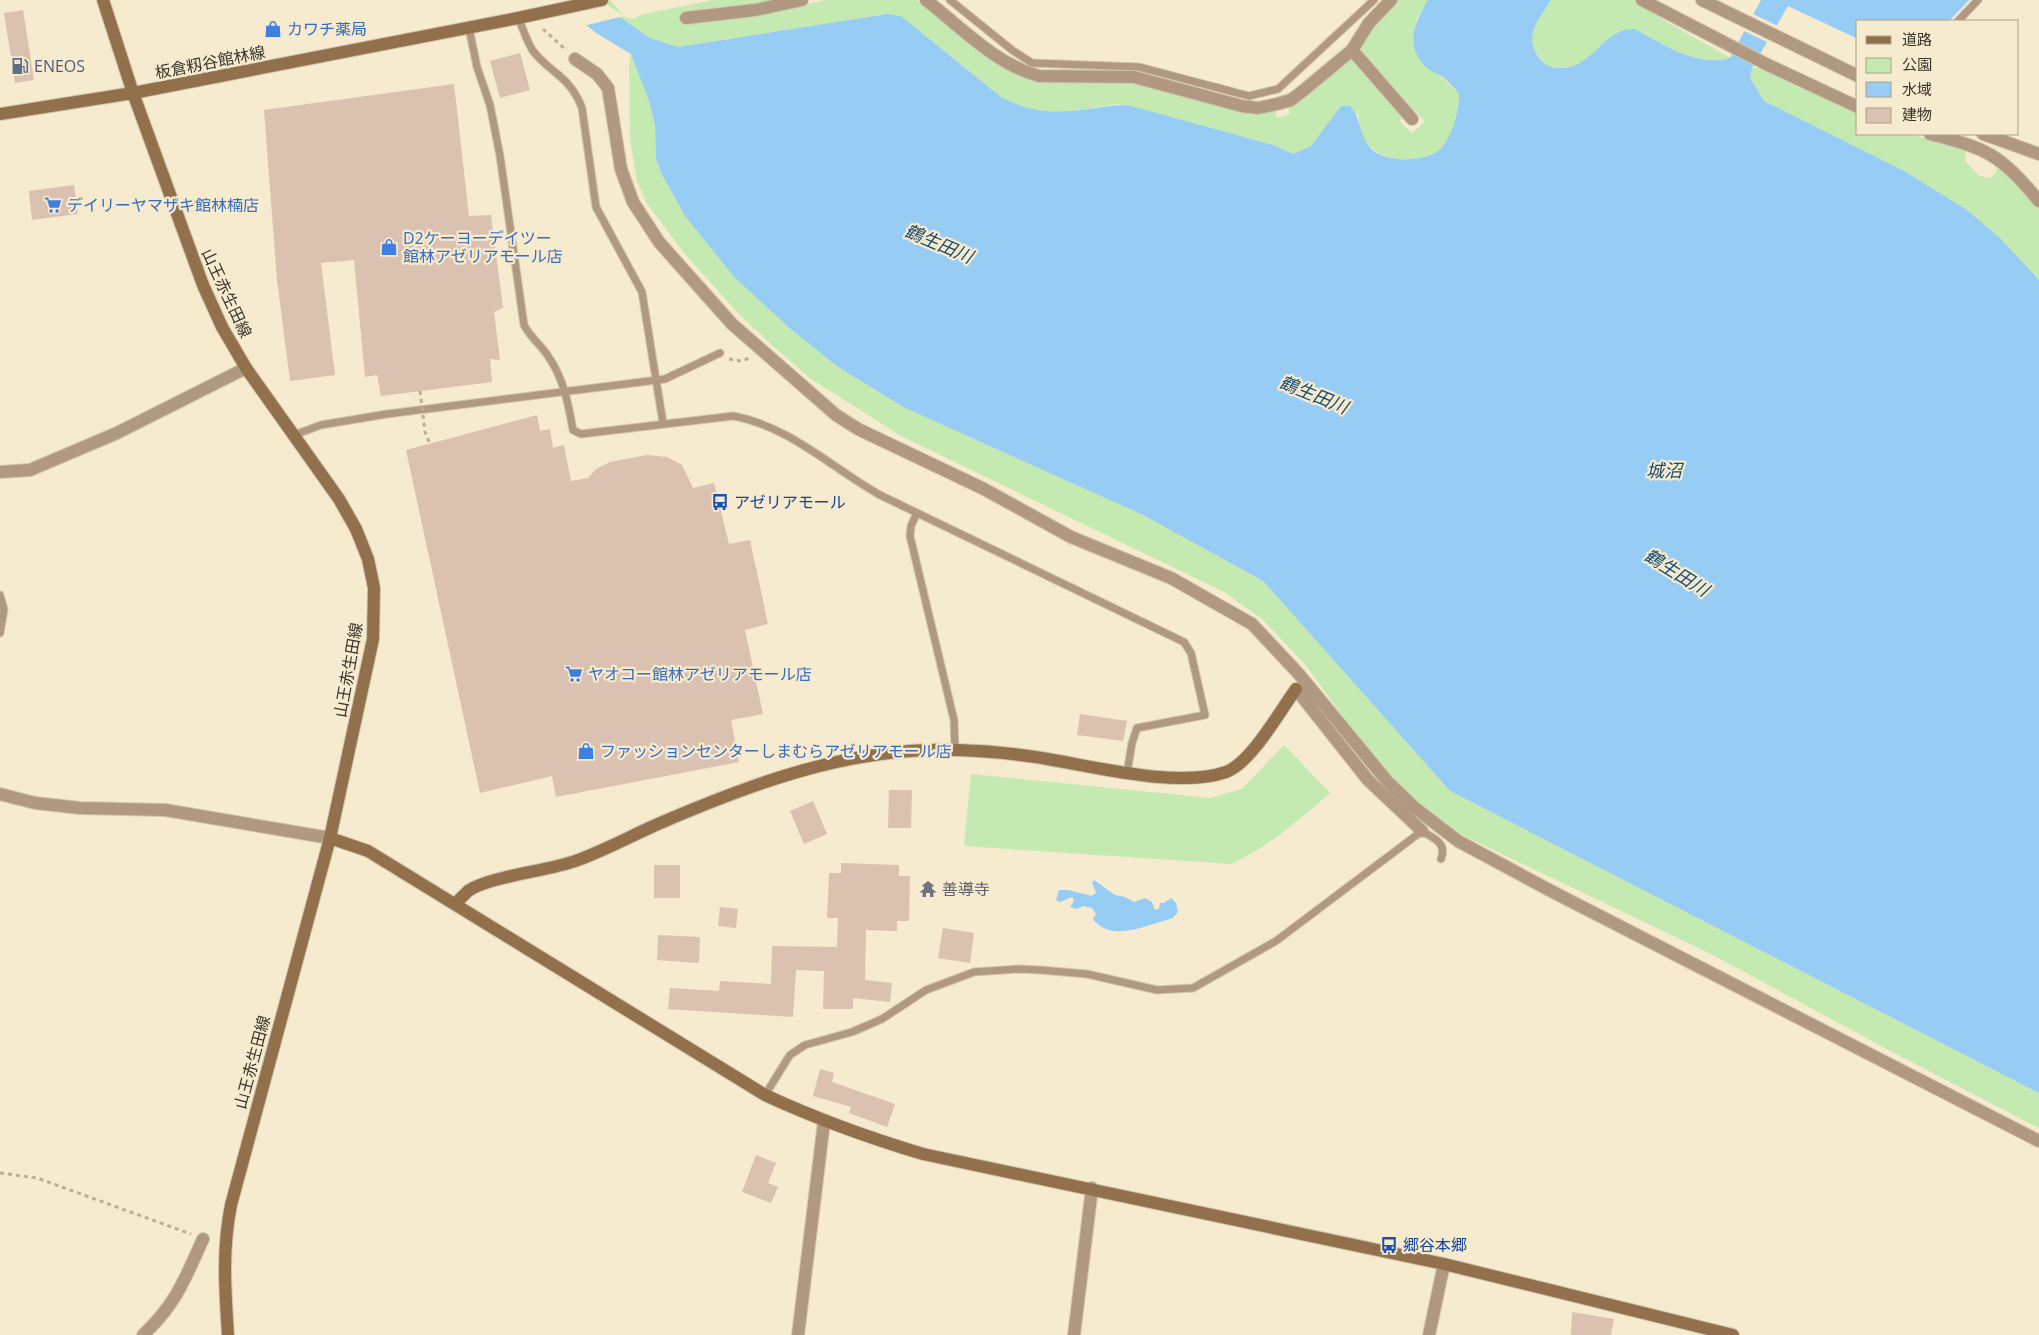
<svg xmlns="http://www.w3.org/2000/svg" width="2039" height="1335" font-family="'Open Sans','Noto Sans JP',sans-serif">
  <style>
    .green { fill: #c4eab2 }
    .water { fill: #97ccf5 }
    .pier { fill: #f6eacf }
    .building { fill: #dbc1af }
    .lines { fill: none; stroke-linecap: round; stroke-linejoin: round }
    .lane-casing { stroke: #d0c6ae; stroke-width: 9 }
    .street-casing { stroke: #d0c6ae; stroke-width: 14 }
    .secondary-casing { stroke: #d0c6ae; stroke-width: 14 }
    .path { stroke: #b8af99; stroke-width: 3; stroke-dasharray: 4 4; stroke-linecap: butt }
    .lane { stroke: #b09980; stroke-width: 7 }
    .street { stroke: #b09980; stroke-width: 12 }
    .secondary { stroke: #92704b; stroke-width: 12 }
    .path-bridge { stroke: #b8af99; stroke-width: 3; stroke-dasharray: 4 4; stroke-linecap: butt }
    .labels { text-anchor: middle; dominant-baseline: central; stroke-width: 4.5; stroke-linejoin: round; paint-order: stroke }
    .shop-label { font-size: 16px; fill: #366cbe; stroke: #f6eacf; text-anchor: start }
    .street-label { font-size: 16px; fill: #39352a; stroke: #f6eacf }
    .service-label { font-size: 16px; fill: #4e5e75; stroke: #f6eacf; text-anchor: start }
    .transit-label { font-size: 16px; fill: #164399; stroke: #f6eacf; text-anchor: start }
    .worship-label { font-size: 16px; fill: #5b616d; stroke: #f6eacf; text-anchor: start }
    .water-label { font-size: 18px; font-style: italic; fill: #1a4c6e; stroke: #f6eacf }
  </style>
  <rect width="100%" height="100%" fill="#f6eacf"/>
  <path class="green" d="M594,0H610L626,18L635,19L640,15L713,0H781L682,13L681,21L755,15L826,0H916L1004,68L1014,74L1041,82C1078,82 1116,80 1152,86C1196,94 1228,119 1275,110L1277,118L1290,114L1287,107L1350,56L1402,118L1399,121L1412,133L1425,122L1414,109L1411,111L1357,47L1386,11L1398,0H1428L1416,20L1427,68L1442,77L1459,94C1460,108 1451,142 1438,151C1417,165 1373,163 1362,136C1360,129 1359,121 1358,113L1311,146L1293,154L1273,145L1118,104L1063,112H1041L1018,106L1001,97L901,16L887,14L678,47L650,38Z
    M1551,0H1634L1665,21L1731,58C1699,68 1663,44 1635,29C1632,29 1627,29 1624,30C1599,38 1588,70 1559,68C1549,68 1542,63 1537,55C1524,33 1540,19 1551,0Z
    M631,53L649,101L655,125L656,159L662,175L685,216L793,331L838,367L905,408L1143,515L1263,581L1450,791L2039,1093V1128L1892,1052L1711,954L1458,833L1440,821L1411,797L1366,748L1304,663L1262,619L1224,592L901,436L811,379L773,346L739,314L684,253L646,202L637,181L630,139L629,67Z
    M1752,68H1759L1858,113V134H1910L1966,149L1965,161L1979,176L1990,178L1996,173L1998,164L2019,182L2039,209V280L2000,239L1967,210L1906,172L1764,101L1750,78Z
    M1284,745L1330,793C1299,820 1268,847 1231,864L964,846L971,774L1210,798L1242,789Z"/>
  <path class="water" d="M555,0H595L650,38L678,47L887,14L901,16L1001,97C1035,115 1059,113 1096,108C1108,106 1118,104 1131,106L1273,145L1293,154L1311,146L1341,106H1350C1363,119 1358,140 1375,152C1390,162 1423,162 1438,151C1451,142 1460,108 1459,94C1454,88 1449,82 1443,77C1438,73 1430,72 1426,67C1404,46 1415,22 1428,0H1551C1540,19 1524,33 1537,55C1542,63 1549,68 1559,68C1588,70 1599,38 1624,30C1627,29 1632,29 1635,29C1663,44 1698,68 1730,58L1761,0H1969L1949,21H1858V39L1788,6L1752,68L1750,78L1764,101L1906,172L1967,210L2000,238L2039,280V1093L1450,791L1263,581L1143,515L905,408L838,367L793,331L735,278L685,216L662,175L656,159L655,125L649,101L631,54L596,33Z
    M1094,880L1115,895L1125,897L1134,902L1145,898L1152,902L1155,910L1159,909L1160,903H1164L1171,898L1176,903L1178,912L1173,918C1149,924 1112,944 1093,919L1096,914L1092,908L1083,906L1077,909L1070,907L1074,901L1072,897L1060,902L1056,900L1059,890H1068L1092,896L1096,893L1092,883Z"/>
  <path class="pier" d="M553,0H600L624,16L583,26Z
    M1751,13L1778,26L1769,43L1742,30Z"/>
  <path class="building" d="M23,10L34,80L15,83L4,13Z
    M520,53L530,90L500,98L490,61Z
    M454,84L469,216L491,215L503,308L494,312L500,360L490,359L492,382L381,396L377,375L365,377L354,260L321,263L335,375L290,381L277,280L264,110Z
    M74,185L78,214L32,220L29,191Z
    M537,415L540,431L550,429L553,448L564,445L571,481L588,478L596,469L610,462L647,455L667,457L682,465L693,488L714,483L729,544L750,540L768,624L745,630L763,714L731,720L739,762L556,797L552,776L480,793L406,450Z
    M1080,714L1127,721L1123,741L1077,735Z
    M889,790H912L911,828H888Z
    M813,801L827,834L804,844L790,811Z
    M841,863L899,865V876H910L909,921H897V931L866,930L865,980L892,983L890,1002L853,998V1009H823L824,971L796,970L793,1017L668,1009L670,988L719,991L720,981L771,984L772,946L837,947L838,918H827L829,873H841Z
    M654,865H680V898H654Z
    M720,907L738,909L736,928L718,926Z
    M943,928L974,933L970,963L938,958Z
    M658,935L700,937L699,963L657,960Z
    M820,1069L834,1073L832,1082L895,1104L887,1127L849,1113L851,1107L813,1096Z
    M756,1155L776,1163L768,1183L778,1187L771,1203L742,1192Z
    M1572,1312L1614,1319L1611,1335H1571Z"/>
  <g class="lines">
    <g class="lane-casing">
      <path id="lane" d="M950,0L1012,50L1032,63L1139,67L1249,96L1278,89L1374,0
        M518,18C523,28 527,42 533,51C550,73 570,76 582,108L596,207L642,292L663,423
        M1958,21L1978,0
        M469,28L477,67L490,105L500,156L524,325C530,337 541,345 548,356C564,379 568,403 573,430L581,434L733,416C789,426 832,468 880,495L1184,642L1191,653L1205,715L1137,728L1132,743L1127,773
        M294,435L321,425L387,414L665,379L720,353
        M917,513L911,526L910,536L954,720L955,750
        M0,595L4,610L0,633
        M765,1095L790,1055L805,1045L852,1032L882,1019L926,990L974,972L1019,969L1040,970L1087,974L1157,990L1193,988L1276,941L1422,831C1435,839 1447,843 1441,859"/>
    </g>
    <g class="street-casing">
      <path id="street" d="M926,0C961,27 995,64 1039,76L1134,77L1242,106L1258,108L1277,104L1291,100L1304,90L1352,50L1369,23L1391,0
        M1642,0L1766,64L1858,107
        M1702,0L1858,76
        M686,18L755,10L802,0
        M1352,50L1412,119
        M575,59L597,74L608,88L621,169L633,202L659,242L732,324L836,415L858,429L984,489L1071,537L1171,578L1252,624L1298,673L1387,781L1415,808L1458,841L1551,891L2039,1141
        M1930,134C1989,149 1999,154 2039,201
        M1983,134L2039,154
        M0,472L30,470L117,433L246,368
        M1296,689L1368,780L1422,831
        M0,794L35,803L80,808L165,810L330,838
        M143,1335C176,1304 185,1279 203,1239
        M798,1335L824,1122
        M1074,1335L1092,1188
        M1429,1335L1444,1264"/>
    </g>
    <g class="secondary-casing">
      <path id="secondary" d="M103,0L133,93L203,285L222,327L246,368L339,499L356,529L368,559L374,588L373,639L330,838L231,1205C222,1250 225,1289 228,1335
        M0,114L133,93L518,18L602,0
        M330,838L368,851L765,1095C819,1120 866,1137 923,1154L1444,1264L1733,1335
        M455,904C459,900 464,895 468,891C489,876 550,871 578,860C605,850 631,836 658,824C753,783 852,746 957,750C990,751 1021,754 1053,760C1100,768 1181,788 1226,772C1251,763 1280,711 1296,689"/>
    </g>
    <path class="path" d="M543,29L565,49
      M729,359L741,361L750,358
      M0,1173L37,1178L191,1234"/>
    <use href="#lane" class="lane"/>
    <use href="#street" class="street"/>
    <use href="#secondary" class="secondary"/>
    <path class="path-bridge" d="M420,391L425,432L430,444"/>
  </g>
  <defs>
    <g id="shop-bare" transform="scale(1.35)"><path d="M-5-2.5h2.3a2.7 3.5 0 0 1 5.4 0H5L5.5 6h-11ZM-1.5-2.5h3a1.5 2.3 0 0 0-3 0Z" fill="#3f7fe0" stroke="#f6eacf" stroke-width="2.5" paint-order="stroke"/></g>
    <g id="fuel-bare" transform="scale(1.35)"><path d="M-5.5-6h7V0h2V4h1.3V-2.5L3-4.5l.8-.8L6-3V5H2.5V1h-1V6h-7ZM-4.2-4.7v3.2H.2V-4.7Z" fill="#5c6f8a" stroke="#f6eacf" stroke-width="2.5" paint-order="stroke"/></g>
    <g id="supermarket-bare" transform="scale(1.35)"><path d="M-6-5.5h2.5l.6 2H6L4.5 2H-2.5L-4.4-4H-6ZM-1.5 3.2a1.3 1.3 0 1 0 .1 0ZM3 3.2a1.3 1.3 0 1 0 .1 0Z" fill="#3f7fe0" stroke="#f6eacf" stroke-width="2.5" paint-order="stroke"/></g>
    <g id="bus-bare" transform="scale(1.35)"><path d="M-5-6H5V4H4V6H2V4H-2V6H-4V4H-5ZM-3.5-4V0h7V-4ZM-3.5 1.2v1.5H-2V1.2ZM2 1.2v1.5H3.5V1.2Z" fill="#1a4fb4" stroke="#f6eacf" stroke-width="2.5" paint-order="stroke"/></g>
    <g id="temple-bare" transform="scale(1.35)"><path d="M0-6L5-2H3V0L6.5 2.5H4V6H1.5V3h-3V6H-4V2.5H-6.5L-3 0V-2H-5Z" fill="#6b7280" stroke="#f6eacf" stroke-width="2.5" paint-order="stroke"/></g>
  </defs>
  <g fill-rule="evenodd">
    <use href="#shop-bare" x="273" y="29"/>
    <use href="#fuel-bare" x="20" y="66"/>
    <use href="#supermarket-bare" x="53" y="205"/>
    <use href="#shop-bare" x="389" y="247"/>
    <use href="#bus-bare" x="720" y="502"/>
    <use href="#supermarket-bare" x="574" y="674"/>
    <use href="#shop-bare" x="586" y="751"/>
    <use href="#temple-bare" x="928" y="889"/>
    <use href="#bus-bare" x="1389" y="1245"/>
  </g>
  <g class="labels">
    <g class="shop-label">
      <text x="287" y="29">カワチ薬局</text>
      <text x="67" y="205">デイリーヤマザキ館林楠店</text>
      <text x="403" y="238">D2ケーヨーデイツー<tspan x="403" dy="18">館林アゼリアモール店</tspan></text>
      <text x="588" y="674">ヤオコー館林アゼリアモール店</text>
      <text x="600" y="751">ファッションセンターしまむらアゼリアモール店</text>
    </g>
    <g class="street-label">
      <text transform="translate(210 62) rotate(-11)">板倉籾谷館林線</text>
      <text transform="translate(227 293) rotate(65)">山王赤生田線</text>
      <text transform="translate(348 670) rotate(-80)">山王赤生田線</text>
      <text transform="translate(252 1062) rotate(-75)">山王赤生田線</text>
    </g>
    <g class="service-label">
      <text x="34" y="66">ENEOS</text>
    </g>
    <g class="transit-label">
      <text x="734" y="502">アゼリアモール</text>
      <text x="1403" y="1245">郷谷本郷</text>
    </g>
    <g class="worship-label">
      <text x="942" y="889">善導寺</text>
    </g>
    <g class="water-label">
      <text transform="translate(939 243) rotate(23)">鶴生田川</text>
      <text transform="translate(1314 394) rotate(22)">鶴生田川</text>
      <text x="1664" y="470">城沼</text>
      <text transform="translate(1677 572) rotate(32)">鶴生田川</text>
    </g>
  </g>
  <rect x="1856" y="20" width="162" height="115" fill="#f6eacf" stroke="#aaa28d"/>
  <rect x="1866" y="36" width="25" height="8" fill="#92704b" stroke="#aaa28d"/>
  <text x="1902" y="45" font-size="15" fill="#39352a">道路</text>
  <rect x="1866" y="58" width="25" height="15" fill="#c4eab2" stroke="#aaa28d"/>
  <text x="1902" y="70" font-size="15" fill="#39352a">公園</text>
  <rect x="1866" y="82" width="25" height="15" fill="#97ccf5" stroke="#aaa28d"/>
  <text x="1902" y="95" font-size="15" fill="#39352a">水域</text>
  <rect x="1866" y="108" width="25" height="15" fill="#dbc1af" stroke="#aaa28d"/>
  <text x="1902" y="120" font-size="15" fill="#39352a">建物</text>
</svg>
